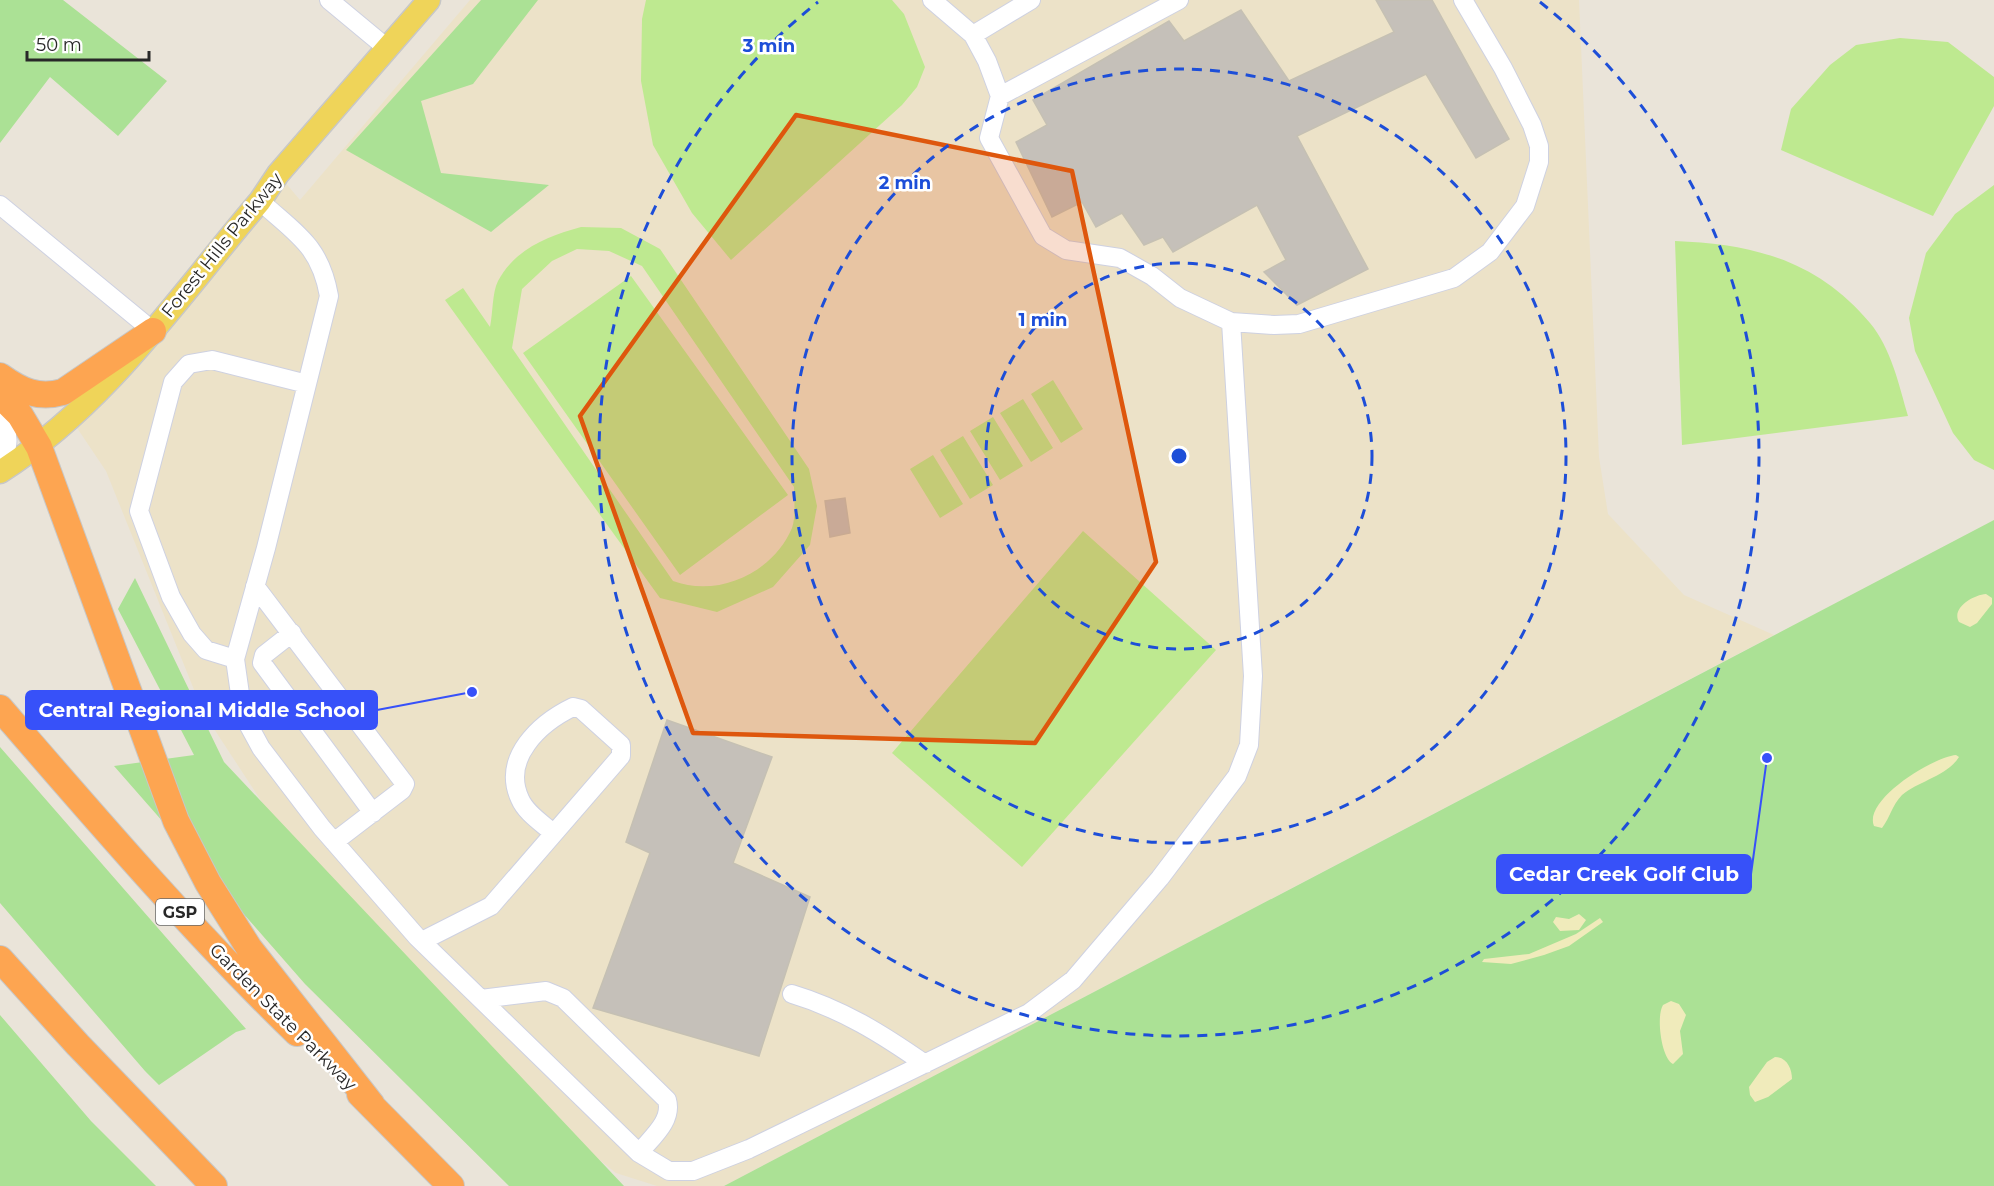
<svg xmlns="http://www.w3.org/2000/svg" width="1994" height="1186" font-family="Montserrat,sans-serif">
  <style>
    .education { fill: #ece2c8 }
    .green { fill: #abe195 }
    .sand { fill: #f0ebbb }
    .pitch { fill: #bee990; fill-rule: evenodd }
    .building { fill: #c5c0b9; stroke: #c5c0b3; stroke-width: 1.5 }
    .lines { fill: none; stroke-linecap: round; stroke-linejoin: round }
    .minor-casing { stroke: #ced1e1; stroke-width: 20 }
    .major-casing { stroke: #c7c7c7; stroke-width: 25 }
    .highway-casing { stroke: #c7c7c7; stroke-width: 28 }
    .minor { stroke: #fff; stroke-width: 18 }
    .major { stroke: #efd459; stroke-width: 22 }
    .highway { stroke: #fda551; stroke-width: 26 }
    .marked { fill: #de570d; fill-opacity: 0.2; stroke: #de570d; stroke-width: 4.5; stroke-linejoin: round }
    .ring { fill: none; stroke: #1d4ed8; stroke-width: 3; stroke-dasharray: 10 8 }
    .labels { text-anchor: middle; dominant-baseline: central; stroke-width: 5; stroke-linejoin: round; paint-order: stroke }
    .shield { fill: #fff; stroke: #686868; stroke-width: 1.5 }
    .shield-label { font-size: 16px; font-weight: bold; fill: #282828 }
    .street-label { font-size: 18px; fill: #282828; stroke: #fff }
    .centre { fill: #1d4ed8; stroke: #fff; stroke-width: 3 }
    .ring-label { font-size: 18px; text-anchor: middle; font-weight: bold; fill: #1d4ed8; stroke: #fff; stroke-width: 5; stroke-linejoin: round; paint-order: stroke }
    .leader { fill: none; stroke: #3751f9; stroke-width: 2 }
    .callout-dot { fill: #3751f9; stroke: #fff; stroke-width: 2 }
    .callout { fill: #3751f9; stroke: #3751f9; stroke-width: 2 }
    .callout-label { font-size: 20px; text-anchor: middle; font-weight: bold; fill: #fff }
  </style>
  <rect width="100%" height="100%" fill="#eae4d9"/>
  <path class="education" d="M470,0H1579L1599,457L1608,514L1684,595L1774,635L724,1186H657L616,1173L522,1098L288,842L203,712L106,471L71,419L278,174L300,200Z"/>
  <path class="green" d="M0,0H63L167,81L118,136L50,77L0,143Z
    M481,0H538L473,84L421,101L441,173L549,185L491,232L346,150Z
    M1994,520V1186H724Z
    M135,578L224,762L624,1186H509L305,984L114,766L194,755L118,609Z
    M0,747L246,1029L236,1032L159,1085L145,1071L0,903Z
    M0,1015L91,1121L156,1186H0Z"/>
  <path class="sand" d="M1986,594L1992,598V604L1977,623L1970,627L1959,622C1951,608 1973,595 1986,594Z
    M1956,755L1959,757C1947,776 1919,781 1902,795C1892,805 1890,818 1882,828L1874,826C1863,800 1933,757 1956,755Z
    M1579,914L1586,920L1579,930L1560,931L1553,922L1556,917L1569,919Z
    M1600,918L1603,922L1569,946L1544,955L1511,964L1482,962L1484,959L1529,954L1576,934Z
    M1671,1001L1679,1004L1686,1015L1680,1031L1683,1054L1673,1064C1661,1058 1656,1016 1663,1005Z
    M1775,1057C1787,1057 1792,1069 1792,1079L1768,1097L1755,1102L1750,1095L1749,1087L1767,1062Z"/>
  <path class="pitch" d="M646,0H892L904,14L925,67L917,87L902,105L731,260L692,213L653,145L641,81L642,19Z
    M1900,38L1948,42L1994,77V106L1933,216L1781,150L1791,109L1830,65L1856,45Z
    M1994,185V470L1974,460L1953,433L1915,351L1909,318L1926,253L1955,214Z
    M581,227L621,228L660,249L809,469L817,506L810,545L773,587L717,612L660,598L445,300L463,288L490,327C493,313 492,293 498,281C515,249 548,236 581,227ZM577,249L609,251L642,266L794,487C794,499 796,517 792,528C773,573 718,598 673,581L512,348L522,289L552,261Z
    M1675,241C1753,244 1817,260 1870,323C1891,348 1899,385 1908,416L1682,445Z
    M631,276L788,495L680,575L523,353Z
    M1053,380L1083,429L1061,443L1031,394Z
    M1023,399L1053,448L1031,462L1000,413Z
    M993,417L1023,466L1000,480L970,431Z
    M963,436L993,485L970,499L940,450Z
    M933,455L963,504L940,518L910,469Z
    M1083,531L1216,650L1022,867L892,753Z"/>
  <path class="building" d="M1376,0H1432L1509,139L1476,158L1426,74L1297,136L1368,269L1297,305L1264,272L1286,260L1257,205L1173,252L1163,237L1144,245L1122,213L1096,227L1082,202L1052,217L1016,142L1047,125L1033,100L1169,21L1184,41L1241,10L1289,81L1394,32Z
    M845,498L850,533L830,537L825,501Z
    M667,720L772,757L733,863L810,897L759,1056L593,1008L650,853L626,842Z"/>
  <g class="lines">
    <g class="minor-casing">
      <path id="minor" d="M329,0L388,49
        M932,0L973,35L987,61L1000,96L989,138L1043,236L1066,250L1120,258L1152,276L1180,298L1231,322L1274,325L1299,324L1454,278L1490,252L1525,206L1539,162V146L1532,125L1503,68L1463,0
        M973,35L1031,0
        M1000,96L1179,0
        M260,201C296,234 320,245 329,296L266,548L235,659L243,715L261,748L322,828L417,937L639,1153L669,1171H693L749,1149L1029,1013L1073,980L1160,878L1237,776L1249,745L1253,676L1231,322
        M0,205L153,331
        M0,421C14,436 5,454 0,472
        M255,586L405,784L402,790L334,842
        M292,633L264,655L262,663L373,813
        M235,659L206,650L192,634L171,597L139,511L173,382L189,364L212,360L307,384
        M422,941L491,906L621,756V745L581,709L573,707C540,723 501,758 520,799C526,813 542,823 553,833
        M792,994C842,1009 882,1034 925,1064
        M481,999L546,991L563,998L667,1100C673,1121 651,1138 639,1153"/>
    </g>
    <g class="major-casing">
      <path id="major" d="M0,472C109,402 177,298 260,201L278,174L429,0"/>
    </g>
    <g class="highway-casing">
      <path id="highway" d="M0,376C21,391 38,399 63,392L153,331
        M0,395L20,415L39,447L176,821L208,883L249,948L372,1105
        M0,708C96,819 192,931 297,1033
        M0,959L78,1045L214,1186
        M360,1094L451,1186"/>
    </g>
    <use href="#minor" class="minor"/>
    <use href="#major" class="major"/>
    <use href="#highway" class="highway"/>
  </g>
  <path class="marked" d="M796,115L1072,171L1156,562L1035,743L693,733L580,416Z"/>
  <g class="ring">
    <circle cx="1179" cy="456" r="193"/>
    <circle cx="1179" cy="456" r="387"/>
    <path d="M1540 2A580 580 0 1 1 818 2"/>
  </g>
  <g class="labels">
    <rect class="shield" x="156" y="899" width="48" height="26" rx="4.5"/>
    <g class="shield-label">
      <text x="180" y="912">GSP</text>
    </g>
    <g class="street-label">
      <text transform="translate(222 245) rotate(-51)">Forest Hills Parkway</text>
      <text transform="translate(283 1017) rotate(45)">Garden State Parkway</text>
    </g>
  </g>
  <circle cx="1179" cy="456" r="9" class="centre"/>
  <g class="ring-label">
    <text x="769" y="52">3 min</text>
    <text x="905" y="189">2 min</text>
    <text x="1043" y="326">1 min</text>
  </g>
  <path class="leader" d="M472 692L377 710M1767 758L1751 874"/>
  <g class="callout-dot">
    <circle cx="472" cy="692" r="6"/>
    <circle cx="1767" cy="758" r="6"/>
  </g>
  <g class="callout">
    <rect x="26" y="691" width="351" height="38" rx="6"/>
    <rect x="1497" y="855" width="254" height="38" rx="6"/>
  </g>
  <g class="callout-label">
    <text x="202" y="717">Central Regional Middle School</text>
    <text x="1624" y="881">Cedar Creek Golf Club</text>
  </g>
  <path d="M27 51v9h122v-9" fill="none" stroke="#282828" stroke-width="3"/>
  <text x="36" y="51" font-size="18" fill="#282828" stroke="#ffffff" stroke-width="4.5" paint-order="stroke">50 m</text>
</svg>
